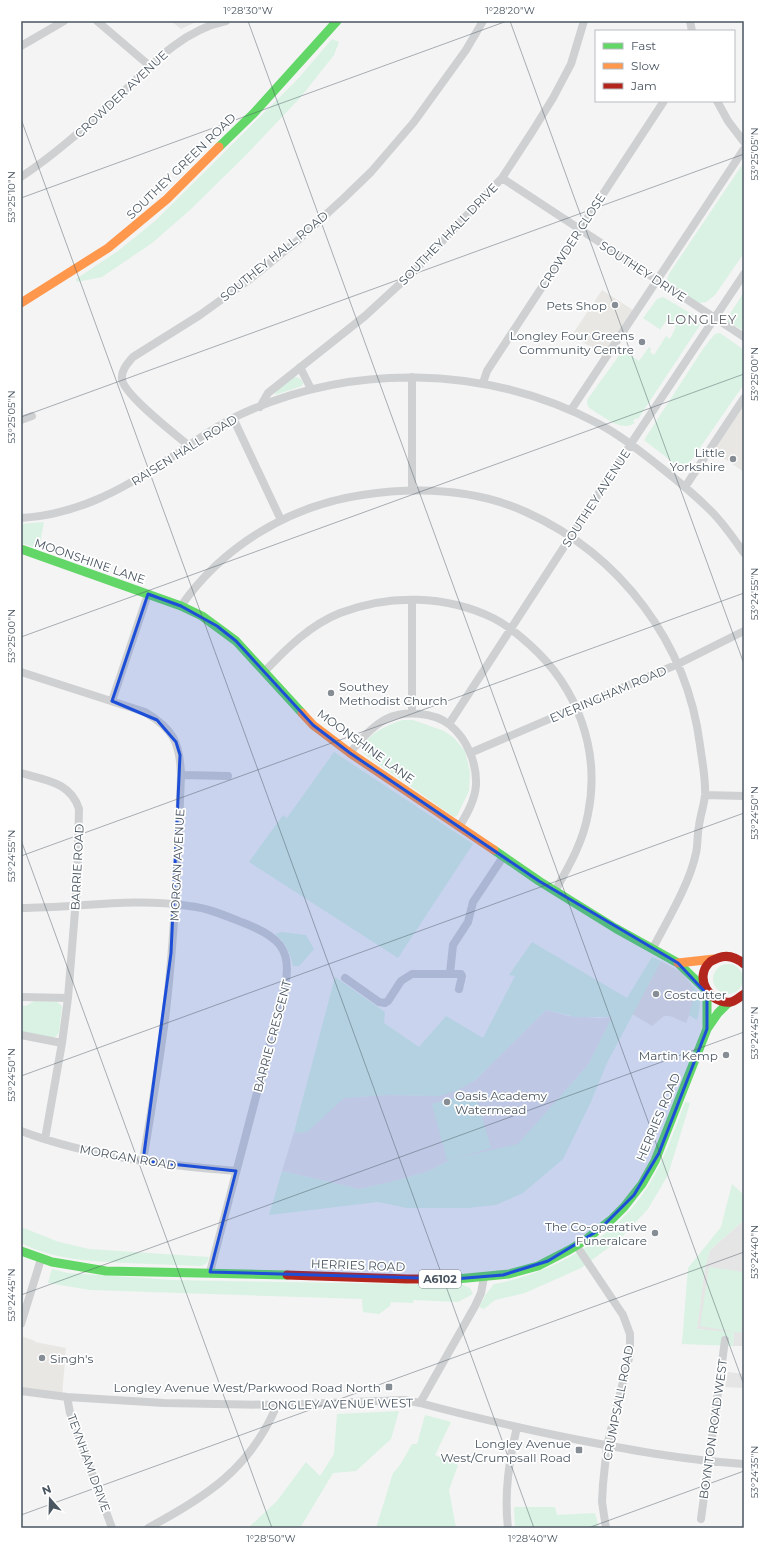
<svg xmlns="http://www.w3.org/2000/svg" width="765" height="1549" font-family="Montserrat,sans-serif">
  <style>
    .commercial { fill: #e8e7e3 }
    .education { fill: #e6e5e6 }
    .green { fill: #d9f2e3 }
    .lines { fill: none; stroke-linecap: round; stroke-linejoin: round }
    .street { stroke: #ced0d2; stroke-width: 8 }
    .fast { stroke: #63d668; stroke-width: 9 }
    .slow { stroke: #ff974d; stroke-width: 9 }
    .jam { stroke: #b3261e; stroke-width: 9 }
    .marked { fill: #1d4ed8; fill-opacity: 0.2; stroke: #1d4ed8; stroke-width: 3; stroke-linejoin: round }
    .ticks { fill: none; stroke: #4a5661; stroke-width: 1; stroke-opacity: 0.45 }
    .poi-dot { fill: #868d94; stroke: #fff; stroke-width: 1.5 }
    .labels { text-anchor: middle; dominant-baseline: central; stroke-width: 3.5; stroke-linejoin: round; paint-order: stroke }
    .shield { fill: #fff; stroke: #808990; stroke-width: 1 }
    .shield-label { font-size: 11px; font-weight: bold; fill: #4a5661 }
    .street-label { font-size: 12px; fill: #4a5661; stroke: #fff }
    .poi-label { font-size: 12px; fill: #4a5661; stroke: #fff; text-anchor: end }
    .neighbourhood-label { font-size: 13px; letter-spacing: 1px; fill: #5f6368; stroke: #fff }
    .neatline { fill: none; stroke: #4a5661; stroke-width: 1.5 }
    .ticks-label { font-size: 10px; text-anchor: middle; fill: #4a5661 }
  </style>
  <rect width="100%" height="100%" fill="#f4f4f4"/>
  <path class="commercial" d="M602,290L636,312L606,357L572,335Z
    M744,398V472L710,449Z
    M661,961L681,972L691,984L695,995L692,1009L686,1023L670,1016H664L652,1026L632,1014Z
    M21,1336L35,1341V1342L66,1348L62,1397L21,1391Z"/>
  <path class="education" d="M171,21H198L181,29Z
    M546,1010L568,1016L600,1018L613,1017L588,1065L518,1145L452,1159L429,1171L395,1181L359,1189L282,1171L294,1132L299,1133L344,1098L388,1095L439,1096L474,1081Z
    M744,1220V1346H733L734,1333L697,1329L705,1267L710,1250Z
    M728,1372L744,1374V1388L725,1387Z"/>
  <path class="green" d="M332,39L339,42L334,55L300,98L247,154L190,210L152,243L102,277L77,282L76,279L118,251L155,221L297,80Z
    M744,162V253L715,295L706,302L699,303L673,286L667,280L669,274Z
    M744,292V331L728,322V317Z
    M663,297L697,317L700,325L638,419L636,418L633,421L635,423C621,433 602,415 589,408L587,404V400L623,350L639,361L649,347L651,349L650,352L654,355L666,336L670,339L676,327L666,321L660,330L658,328L643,318L657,299Z
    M720,333L744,350V384L684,471L644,440L703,349L715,334Z
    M293,377C298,377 301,378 303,383L302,386L275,395L276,391Z
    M44,522L39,549L21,543V524Z
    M402,720H413L444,731L454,738L465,751L470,772L469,791L457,816L454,817L364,754L361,749C368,733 387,726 402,720Z
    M334,752L473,844L398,958L249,862L283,815L287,818Z
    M282,932L306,935L314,949L299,966H293C290,952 286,943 275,934Z
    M532,942L627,998L652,957L661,961L607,1063L590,1104L563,1159L523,1193L496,1205L468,1208H407L378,1202L269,1215L282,1171L359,1189L395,1181L429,1171L452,1159L447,1160L432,1104L475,1092L491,1148L453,1159L518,1144L588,1065L612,1017H576L546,1010L474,1081L456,1091L439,1096L388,1095L344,1098L307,1132L299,1133L294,1132L335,977L385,1012L384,1023L419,1047L446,1016L483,1038L515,976L509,975Z
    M713 979a15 15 0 1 1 30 0a15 15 0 1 1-30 0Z
    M691,984C702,995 701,1006 697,1020L689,1015L695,995Z
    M34,1001L57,1002L62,1006L59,1032L57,1036L52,1038L21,1031V1005L26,1006Z
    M685,1102L690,1103L668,1175L648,1209L619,1240L581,1268L525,1293L495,1300L484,1309L479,1307L486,1294L494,1284C553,1273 614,1239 647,1188C664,1161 674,1131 685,1102Z
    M732,1184L744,1195V1220L710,1250L705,1267L697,1329L734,1332L733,1346L682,1344L688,1268L721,1227Z
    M21,1227L59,1242L89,1249L209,1257L207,1263L201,1266C176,1265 151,1264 127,1263C90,1261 55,1260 21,1243Z
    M709,1267L744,1272V1312L741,1333L700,1326Z
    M52,1269L68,1273L173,1280L463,1285L470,1288L473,1294L458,1302L413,1300L414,1303L391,1302L390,1306L379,1314L363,1312L362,1299L90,1290L48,1283Z
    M399,1411L391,1439L356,1471L333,1473L300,1528H248L277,1501L306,1462L320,1476L334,1454L337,1414Z
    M425,1415L451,1422L435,1455L458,1465L449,1490L456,1528H376L393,1473L400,1465L412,1444H417Z
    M514,1507H555L557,1515L595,1513L599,1528H515Z"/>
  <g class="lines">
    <path class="street" d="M97,21L151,67
      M690,21L692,31
      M21,46L64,21
      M717,101L728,121L744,142
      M21,177C54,155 82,130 111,104C145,72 178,31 226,21
      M502,178L744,337
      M300,367L311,389
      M483,383L487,371L664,101
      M260,407L268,393L365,316L414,271L502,178L532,132L553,98L571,64L584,21
      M571,410L744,149
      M233,418L281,520
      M21,420L32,416
      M188,445C175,434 123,394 122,379C121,370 128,363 133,357L200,315L250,279L297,241L343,199L371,172L414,122L466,50L483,21
      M685,487L744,398
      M412,490V377
      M21,518C75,515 120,491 164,462C187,447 208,431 233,418C348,362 485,364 599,424C620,435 640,451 659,466C677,480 695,495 711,511C724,524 734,539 744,553
      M181,606C223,546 289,506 362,495C416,487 475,489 526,512C621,555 687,643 700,745C702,761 706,779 705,795C704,806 700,816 699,826C697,835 698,845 696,853C690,883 667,921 653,948
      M21,672L145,712C173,729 180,742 181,775C178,853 175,932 166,1011C160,1061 151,1111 143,1161
      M264,672C287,648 310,625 340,613C389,594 446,595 493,618C507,625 519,635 530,645C577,687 601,750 588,814C583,842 569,866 555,891
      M112,701L148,594
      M412,713V600
      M449,724L638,433L744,274
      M350,753C360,740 371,727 386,719C404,710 434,712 450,725C467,739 477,763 476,785C475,800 467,814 459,827
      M470,753L678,664L744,631
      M21,773C45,780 71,782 79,809L77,886L68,998L62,1043L45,1139
      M181,775L228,776
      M705,795L744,796
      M21,908C76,908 134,897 189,906C208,908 226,916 244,923C277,936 293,948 285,986L210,1272
      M450,973L453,945L468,922L473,902L503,857
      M345,978L379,1002L385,1003L388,1001L401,981L412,974H461L462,976L459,989
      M21,997L68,998
      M21,1035L62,1043
      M21,1131C90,1157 164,1165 236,1171
      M576,1245L623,1315L630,1334V1354L607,1446L603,1484L602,1502L606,1528
      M21,1324L41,1259
      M21,1391L67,1397L164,1403L277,1405L404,1400L420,1403C468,1416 516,1427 564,1437C624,1449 683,1460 744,1464
      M67,1397L70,1413L112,1528
      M420,1403L475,1306L481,1293L484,1277
      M701,1519L725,1340
      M148,1528C206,1497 250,1469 277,1405
      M508,1528C504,1493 509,1461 517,1427"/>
    <path class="fast" d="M219,147L254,113L337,21
      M21,549L181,606L202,616L236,641L302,713
      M494,850L539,881L615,928L678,963L704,988
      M707,994V1028
      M21,1251L52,1262L106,1271L287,1275
      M457,1279L509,1274L538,1266L569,1250L584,1241L612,1219L624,1207L642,1184L655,1161L707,1029L718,1013L728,1003"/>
    <path class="slow" d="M21,303L108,248L167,199L219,147
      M302,713L313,725L350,753L494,850
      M678,963L714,959"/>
    <path class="jam" d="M744,964C737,958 728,954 718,958C716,959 712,960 710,962C693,977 710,1005 731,1002C735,1001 740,997 744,994
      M287,1275L407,1279H457"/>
  </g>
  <path class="marked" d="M148,594L181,606L217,626L236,641L313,725L350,753L539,881L678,963L707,994V1029L659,1153L634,1195L599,1230L548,1261L503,1275L454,1279L210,1272L236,1171L143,1161L171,953L180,755L176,742L157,720L112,701Z"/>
  <path class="ticks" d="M248,21L744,1385M510,21L744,664M21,119L534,1528M21,198L507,21M21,417L744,154M21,637L744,374M21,840L272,1528M21,856L744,593M21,1076L744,813M21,1295L744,1032M21,1515L744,1252M588,1528L744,1471"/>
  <g class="poi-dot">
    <circle cx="615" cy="305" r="4"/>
    <circle cx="642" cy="342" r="4"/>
    <circle cx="733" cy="459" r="4"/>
    <circle cx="331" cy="693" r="4"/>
    <circle cx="656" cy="994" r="4"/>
    <circle cx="726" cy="1055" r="4"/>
    <circle cx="447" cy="1102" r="4"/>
    <circle cx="655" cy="1233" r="4"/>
    <circle cx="42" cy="1358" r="4"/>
    <rect x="385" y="1383" width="8" height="8" rx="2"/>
    <rect x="575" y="1446" width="8" height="8" rx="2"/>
  </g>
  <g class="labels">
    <rect class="shield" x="419" y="1270" width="42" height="18" rx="3"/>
    <g class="shield-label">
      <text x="440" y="1279">A6102</text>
    </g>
    <g class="street-label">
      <text transform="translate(121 94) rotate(-43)">CROWDER AVENUE</text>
      <text transform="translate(181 166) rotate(-44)">SOUTHEY GREEN ROAD</text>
      <text transform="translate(448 234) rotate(-46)">SOUTHEY HALL DRIVE</text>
      <text transform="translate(572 241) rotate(-57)">CROWDER CLOSE</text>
      <text transform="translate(274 256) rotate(-39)">SOUTHEY HALL ROAD</text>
      <text transform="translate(643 271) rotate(33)">SOUTHEY DRIVE</text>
      <text transform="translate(184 450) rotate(-32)">RAISEN HALL ROAD</text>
      <text transform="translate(596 498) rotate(-57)">SOUTHEY AVENUE</text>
      <text transform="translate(90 561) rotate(19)">MOONSHINE LANE</text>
      <text transform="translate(608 694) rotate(-23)">EVERINGHAM ROAD</text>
      <text transform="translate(366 746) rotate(36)">MOONSHINE LANE</text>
      <text transform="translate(177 865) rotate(-87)">MORGAN AVENUE</text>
      <text transform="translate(77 867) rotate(-87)">BARRIE ROAD</text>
      <text transform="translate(272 1036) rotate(-75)">BARRIE CRESCENT</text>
      <text transform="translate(658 1117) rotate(-67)">HERRIES ROAD</text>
      <text transform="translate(128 1157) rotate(10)">MORGAN ROAD</text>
      <text transform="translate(358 1265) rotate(2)">HERRIES ROAD</text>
      <text transform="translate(618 1403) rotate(-79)">CRUMPSALL ROAD</text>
      <text transform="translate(337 1404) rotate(-1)">LONGLEY AVENUE WEST</text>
      <text transform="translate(713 1429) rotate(-82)">BOYNTON ROAD WEST</text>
      <text transform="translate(89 1463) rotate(70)">TEYNHAM DRIVE</text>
    </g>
    <g class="poi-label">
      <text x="607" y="305">Pets Shop</text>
      <text x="634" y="335">Longley Four Greens<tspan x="634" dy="14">Community Centre</tspan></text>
      <text x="725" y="452">Little<tspan x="725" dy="14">Yorkshire</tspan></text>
      <text x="339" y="686" text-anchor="start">Southey<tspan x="339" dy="14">Methodist Church</tspan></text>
      <text x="664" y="994" text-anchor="start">Costcutter</text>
      <text x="718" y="1055">Martin Kemp</text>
      <text x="455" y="1095" text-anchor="start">Oasis Academy<tspan x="455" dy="14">Watermead</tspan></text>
      <text x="647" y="1226">The Co-operative<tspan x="647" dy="14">Funeralcare</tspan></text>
      <text x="50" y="1358" text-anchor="start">Singh's</text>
      <text x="381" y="1387">Longley Avenue West/Parkwood Road North</text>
      <text x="571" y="1443">Longley Avenue<tspan x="571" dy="14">West/Crumpsall Road</tspan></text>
    </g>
    <g class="neighbourhood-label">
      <text x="702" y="319">LONGLEY</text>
    </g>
  </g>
  <rect width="765" height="1549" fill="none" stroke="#ffffff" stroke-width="44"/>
  <rect x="595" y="30" width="140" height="72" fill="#ffffff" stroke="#b7bbc0"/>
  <rect x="603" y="43" width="20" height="6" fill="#63d668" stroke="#b7bbc0"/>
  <text x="631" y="50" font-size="12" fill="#4a5661">Fast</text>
  <rect x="603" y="63" width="20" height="6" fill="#ff974d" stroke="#b7bbc0"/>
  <text x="631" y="70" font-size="12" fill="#4a5661">Slow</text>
  <rect x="603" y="83" width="20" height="6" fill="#b3261e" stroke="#b7bbc0"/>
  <text x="631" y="90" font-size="12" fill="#4a5661">Jam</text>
  <g transform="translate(50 1499) rotate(340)" stroke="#ffffff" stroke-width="3" paint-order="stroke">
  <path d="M0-3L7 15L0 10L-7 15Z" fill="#4a5661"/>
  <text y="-6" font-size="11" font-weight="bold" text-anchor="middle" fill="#4a5661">N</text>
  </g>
  <rect x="22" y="22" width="721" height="1505" class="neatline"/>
  <g class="ticks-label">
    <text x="248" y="14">1°28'30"W</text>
    <text x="510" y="14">1°28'20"W</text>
    <text transform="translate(754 154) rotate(-90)" y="4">53°25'05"N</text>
    <text transform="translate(11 197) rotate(-90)" y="4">53°25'10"N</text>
    <text transform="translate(754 374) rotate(-90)" y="4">53°25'00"N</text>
    <text transform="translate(11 417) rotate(-90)" y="4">53°25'05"N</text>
    <text transform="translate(754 594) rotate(-90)" y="4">53°24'55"N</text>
    <text transform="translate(11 636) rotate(-90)" y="4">53°25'00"N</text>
    <text transform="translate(754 813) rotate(-90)" y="4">53°24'50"N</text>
    <text transform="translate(11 856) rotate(-90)" y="4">53°24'55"N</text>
    <text transform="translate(754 1033) rotate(-90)" y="4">53°24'45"N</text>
    <text transform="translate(11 1075) rotate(-90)" y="4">53°24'50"N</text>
    <text transform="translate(754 1252) rotate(-90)" y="4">53°24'40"N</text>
    <text transform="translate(11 1295) rotate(-90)" y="4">53°24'45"N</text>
    <text transform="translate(754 1472) rotate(-90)" y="4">53°24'35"N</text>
    <text x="271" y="1542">1°28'50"W</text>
    <text x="533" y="1542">1°28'40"W</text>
  </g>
</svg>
